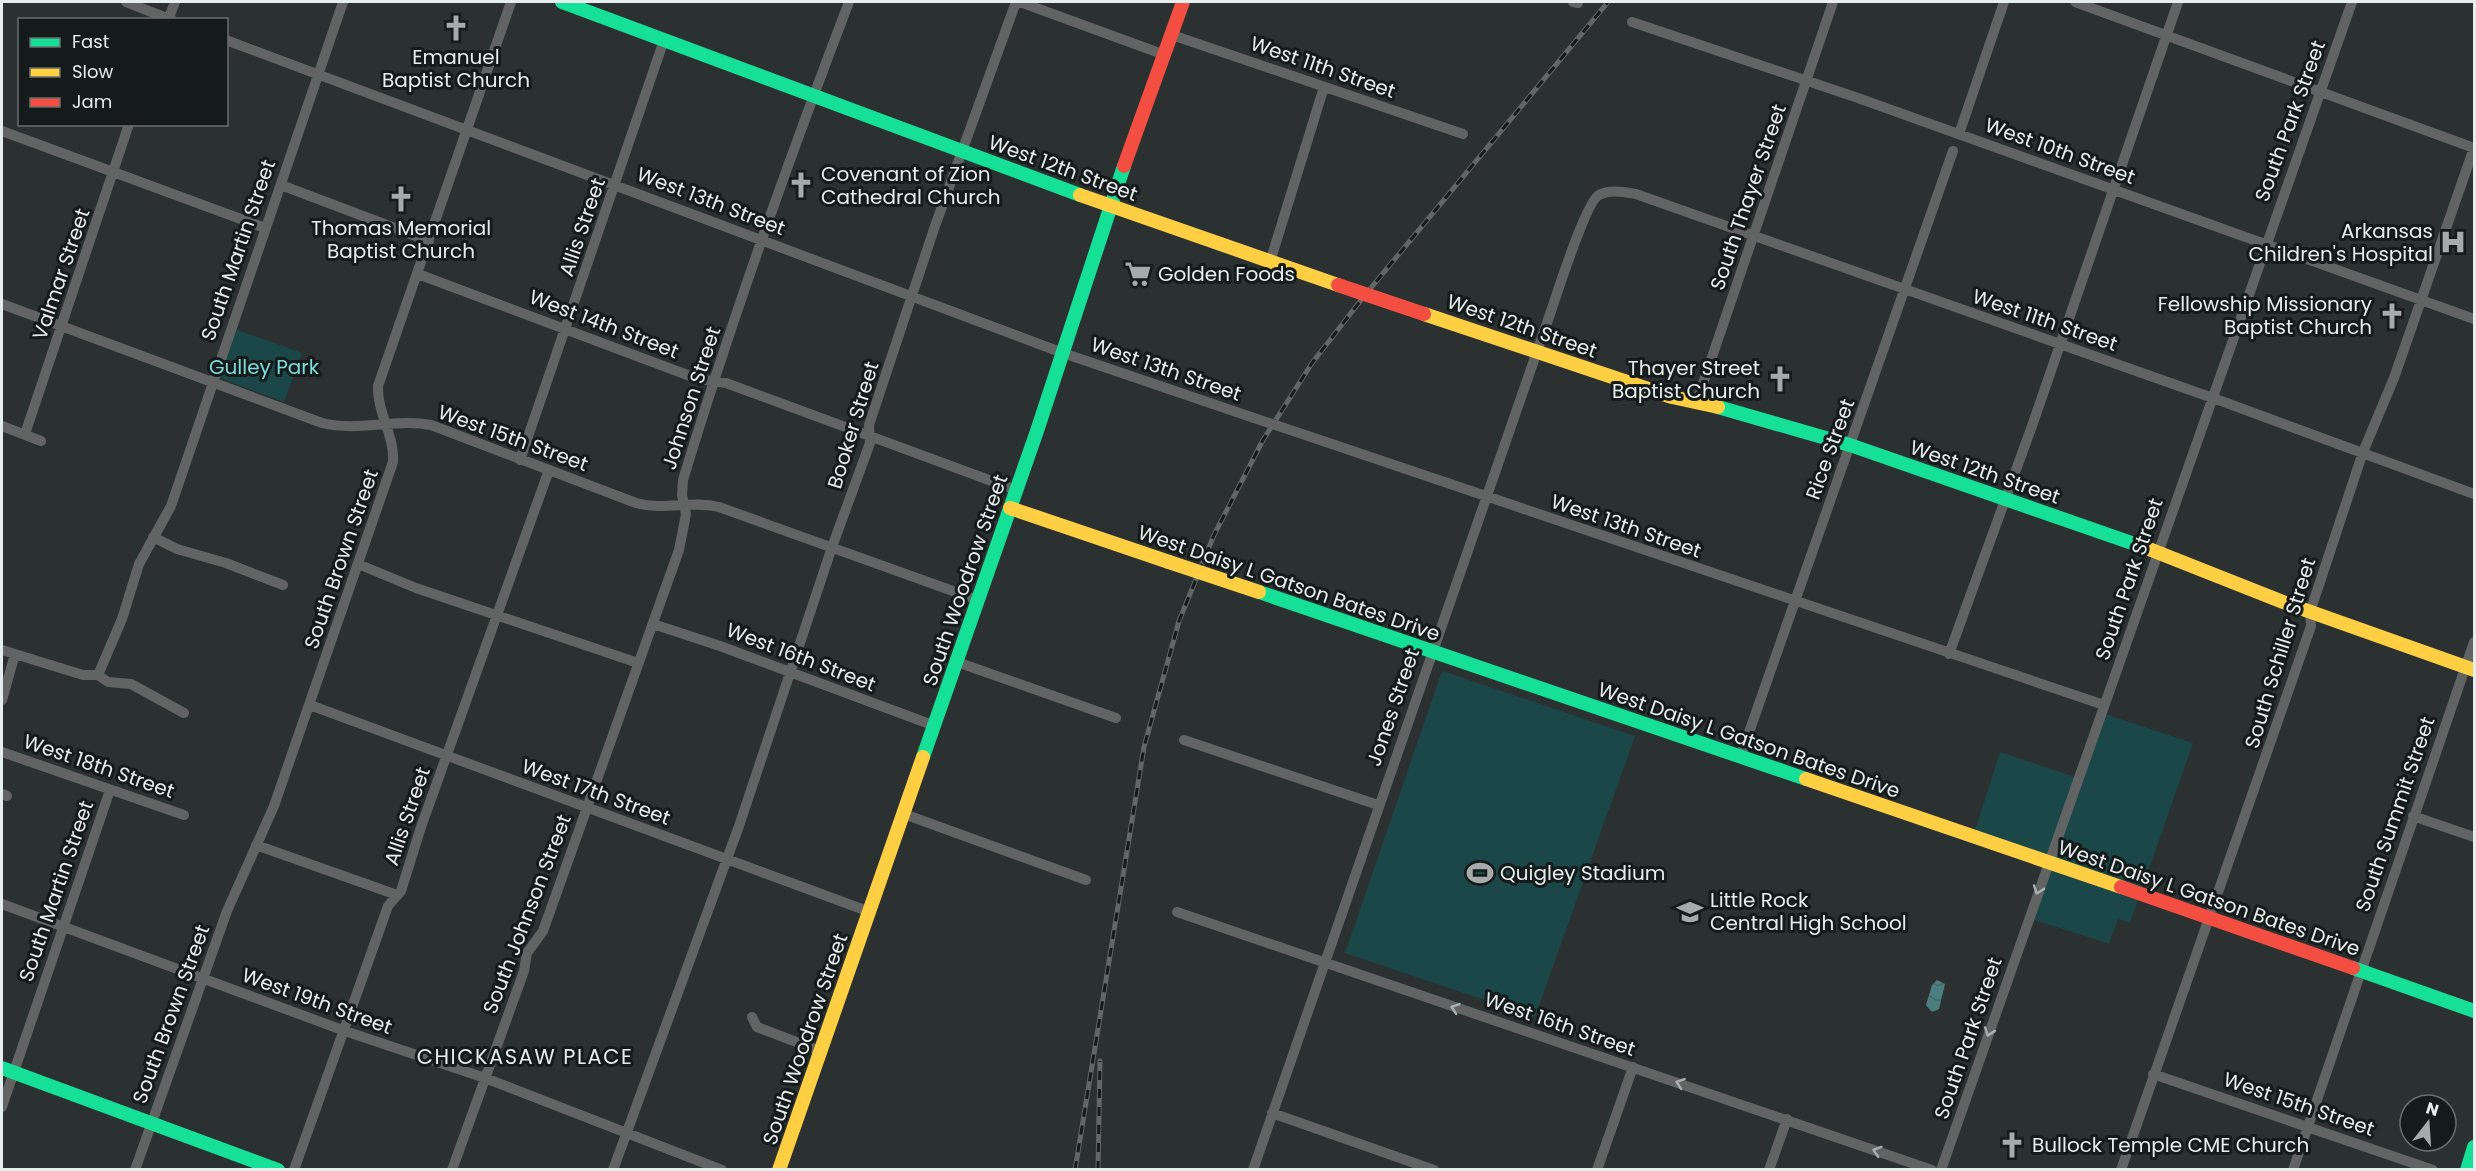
<svg xmlns="http://www.w3.org/2000/svg" width="2476" height="1171" font-family="Poppins,sans-serif">
  <style>
    .park { fill: #1b4748 }
    .water { fill: url(#water-waves) }
    .lines { fill: none; stroke-linecap: round; stroke-linejoin: round }
    .street { stroke: #626464; stroke-width: 10 }
    .fast { stroke: #16e098; stroke-width: 14 }
    .slow { stroke: #ffcf43; stroke-width: 14 }
    .jam { stroke: #f24e42; stroke-width: 14 }
    .rail-casing { stroke: #626666; stroke-width: 5 }
    .rail { stroke: #151a1a; stroke-width: 3; stroke-dasharray: 9; stroke-linecap: butt }
    .street-bridge { stroke: #626464; stroke-width: 10 }
    .slow-bridge { stroke: #ffcf43; stroke-width: 14 }
    .jam-bridge { stroke: #f24e42; stroke-width: 14 }
    .oneway { stroke: #abafaf }
    .labels { text-anchor: middle; dominant-baseline: central; stroke-width: 6; stroke-linejoin: round; paint-order: stroke }
    .poi-label { font-size: 20px; fill: #e6eded; stroke: #151a1a; text-anchor: start }
    .street-label { font-size: 20px; fill: #e6eded; stroke: #151a1a }
    .park-label { font-size: 20px; fill: #7fdbdd; stroke: #151a1a }
    .neighbourhood-label { font-size: 21px; letter-spacing: 1.5px; fill: #e6eded; stroke: #151a1a }
  </style>
  <defs>
    <pattern id="water-waves" width="16" height="10" patternUnits="userSpaceOnUse" patternTransform="scale(1.5)"><rect width="16" height="10" fill="#4c7e7f"/><path d="M0 5q4-4 8 0t8 0" fill="none" stroke="#496566"/></pattern>
  </defs>
  <rect width="100%" height="100%" fill="#2b3131"/>
  <path class="park" d="M235,329L302,353L284,402L218,377Z
    M1442,671L1635,736L1535,1017L1345,953Z
    M2102,713L2193,743L2130,923L2118,919L2109,944L2029,918L2048,862L1973,837L2000,752L2078,778Z"/>
  <path class="water" d="M1937,980L1945,984L1939,1009L1932,1012L1926,1005L1932,985Z"/>
  <g class="lines">
    <path class="street" d="M126,2L172,20
      M1020,2L1165,55
      M1573,2L1578,3
      M2075,2L2474,148
      M168,20L175,2
      M1632,22L1858,98L2474,319
      M1172,35L1463,134
      M226,40L1063,353L1254,418
      M2,131L265,228
      M1959,134L2004,2
      M281,185L429,241
      M1270,262L1324,87
      M418,274L698,379L726,383L1016,490
      M2,304L322,423C359,432 395,418 431,425L636,503C664,511 691,500 719,507L978,600
      M1696,404L1833,2
      M2,426L41,441
      M25,434L129,124
      M1326,442L2104,705
      M520,460L664,40
      M153,537L177,549L226,563L283,585
      M358,564L416,588L638,663
      M653,624L720,646L935,726
      M2,650L83,675H98L108,682L131,684L184,713
      M1949,654L2032,426L2178,2
      M957,662L1116,718
      M98,675L122,619L139,564L171,506L343,2
      M2,700L15,654
      M310,705L870,912
      M1184,740L1378,805
      M2,752L184,815
      M1740,758L1953,151
      M2,794L7,796
      M904,814L1086,880
      M2413,816L2474,837
      M256,845L397,895
      M2,904L345,1031L485,1078L722,1170
      M1177,912L1932,1170
      M752,1017L757,1027L820,1051
      M2153,1074L2433,1170
      M2,1107L110,790
      M1272,1113L1434,1170
      M135,1170L227,911L274,806L393,462C395,436 377,413 378,386L511,2
      M294,1170L388,906L401,891L421,827L549,470
      M452,1170L524,971L527,953L543,931L679,550L686,514L682,495L683,480C732,318 789,159 849,2
      M613,1170L739,826L832,547L870,443L869,425L935,226L1016,2
      M1253,1170L1549,317C1556,297 1586,201 1599,195C1610,189 1624,192 1636,194L2224,402L2474,494
      M1597,1170L1633,1067
      M1769,1170L1787,1119
      M1941,1170L2352,2
      M2121,1170L2311,626L2310,612L2363,452L2394,378L2474,148
      M2293,1170L2474,642"/>
    <path class="fast" d="M562,2L1080,195
      M1718,407L1850,445L2149,549
      M1259,592L1806,779
      M923,757L1037,431L1124,166
      M2353,968L2474,1011
      M2,1068L278,1170
      M2467,1170L2474,1147"/>
    <path class="slow" d="M1080,195L1338,285
      M1424,314L1672,397L1718,407
      M1010,508L1169,562
      M2149,549L2283,602L2474,670
      M1806,779L2121,887
      M779,1170L923,757"/>
    <path class="jam" d="M1124,166L1183,2
      M2121,887L2353,968"/>
    <g class="rail-casing">
      <path id="rail" d="M1075,1170L1144,747L1179,621L1214,535L1263,440L1312,363L1365,295L1608,2
        M1098,1170L1100,1061"/>
    </g>
    <use href="#rail" class="rail"/>
    <path class="street-bridge" d="M1254,418L1326,442"/>
    <path class="slow-bridge" d="M1169,562L1259,592"/>
    <path class="jam-bridge" d="M1338,285L1424,314"/>
  </g>
  <defs><path id="oneway-chevron" d="M-2-3.5L2.5 0L-2 3.5" fill="none" stroke-width="1.6" stroke-linecap="round" stroke-linejoin="round" transform="scale(1.5)"/></defs>
  <g class="oneway">
    <use href="#oneway-chevron" transform="translate(2038 890) rotate(109)"/>
    <use href="#oneway-chevron" transform="translate(1455 1008) rotate(-161)"/>
    <use href="#oneway-chevron" transform="translate(1989 1032) rotate(109)"/>
    <use href="#oneway-chevron" transform="translate(1680 1083) rotate(-161)"/>
    <use href="#oneway-chevron" transform="translate(1877 1151) rotate(-162)"/>
  </g>
  <defs>
    <g id="church-bare" transform="scale(2.07)"><path d="M-1.2-6h2.4v3.5h3.3v2.4h-3.3V6h-2.4V-.1h-3.3v-2.4h3.3Z" fill="#a5abab" stroke="#151a1a" stroke-width="2.5" paint-order="stroke"/></g>
    <g id="hospital-bare" transform="scale(2.07)"><path d="M-5-5h3v3.5h4V-5h3V5h-3V1.5h-4V5h-3Z" fill="#a5abab" stroke="#151a1a" stroke-width="2.5" paint-order="stroke"/></g>
    <g id="supermarket-bare" transform="scale(2.07)"><path d="M-6-5.5h2.5l.6 2H6L4.5 2H-2.5L-4.4-4H-6ZM-1.5 3.2a1.3 1.3 0 1 0 .1 0ZM3 3.2a1.3 1.3 0 1 0 .1 0Z" fill="#a5abab" stroke="#151a1a" stroke-width="2.5" paint-order="stroke"/></g>
    <g id="stadium-bare" transform="scale(2.07)"><path d="M0-5a6.5 5 0 1 0 0 10a6.5 5 0 1 0 0-10ZM-3.5-1.8h7v3.6h-7Z" fill="#a5abab" stroke="#151a1a" stroke-width="2.5" paint-order="stroke"/></g>
    <g id="school-bare" transform="scale(2.07)"><path d="M0-5L7-2L0 1L-7-2ZM-4 1L0 2.5L4 1V4Q0 6-4 4Z" fill="#a5abab" stroke="#151a1a" stroke-width="2.5" paint-order="stroke"/></g>
  </defs>
  <g fill-rule="evenodd">
    <use href="#church-bare" x="456" y="28"/>
    <use href="#church-bare" x="801" y="185"/>
    <use href="#church-bare" x="401" y="199"/>
    <use href="#hospital-bare" x="2453" y="242"/>
    <use href="#supermarket-bare" x="1138" y="274"/>
    <use href="#church-bare" x="2392" y="316"/>
    <use href="#church-bare" x="1780" y="379"/>
    <use href="#stadium-bare" x="1480" y="873"/>
    <use href="#school-bare" x="1690" y="912"/>
    <use href="#church-bare" x="2012" y="1145"/>
  </g>
  <g class="labels">
    <g class="poi-label">
      <text x="456" y="57" text-anchor="middle">Emanuel<tspan x="456" dy="23">Baptist Church</tspan></text>
      <text x="821" y="174">Covenant of Zion<tspan x="821" dy="23">Cathedral Church</tspan></text>
      <text x="401" y="228" text-anchor="middle">Thomas Memorial<tspan x="401" dy="23">Baptist Church</tspan></text>
      <text x="2433" y="231" text-anchor="end">Arkansas<tspan x="2433" dy="23">Children's Hospital</tspan></text>
      <text x="1158" y="274">Golden Foods</text>
      <text x="2372" y="304" text-anchor="end">Fellowship Missionary<tspan x="2372" dy="23">Baptist Church</tspan></text>
      <text x="1760" y="368" text-anchor="end">Thayer Street<tspan x="1760" dy="23">Baptist Church</tspan></text>
      <text x="1500" y="873">Quigley Stadium</text>
      <text x="1710" y="900">Little Rock<tspan x="1710" dy="23">Central High School</tspan></text>
      <text x="2032" y="1145">Bullock Temple CME Church</text>
    </g>
    <g class="street-label">
      <text transform="translate(1323 67) rotate(19)">West 11th Street</text>
      <text transform="translate(2290 121) rotate(-70)">South Park Street</text>
      <text transform="translate(2060 151) rotate(20)">West 10th Street</text>
      <text transform="translate(1063 168) rotate(20)">West 12th Street</text>
      <text transform="translate(1748 197) rotate(-71)">South Thayer Street</text>
      <text transform="translate(711 201) rotate(21)">West 13th Street</text>
      <text transform="translate(582 227) rotate(-71)">Allis Street</text>
      <text transform="translate(238 250) rotate(-71)">South Martin Street</text>
      <text transform="translate(61 274) rotate(-71)">Valmar Street</text>
      <text transform="translate(2045 320) rotate(19)">West 11th Street</text>
      <text transform="translate(604 324) rotate(21)">West 14th Street</text>
      <text transform="translate(1522 326) rotate(19)">West 12th Street</text>
      <text transform="translate(1166 369) rotate(19)">West 13th Street</text>
      <text transform="translate(691 398) rotate(-72)">Johnson Street</text>
      <text transform="translate(853 425) rotate(-73)">Booker Street</text>
      <text transform="translate(513 438) rotate(20)">West 15th Street</text>
      <text transform="translate(1830 449) rotate(-70)">Rice Street</text>
      <text transform="translate(1985 472) rotate(19)">West 12th Street</text>
      <text transform="translate(1626 526) rotate(19)">West 13th Street</text>
      <text transform="translate(341 559) rotate(-71)">South Brown Street</text>
      <text transform="translate(2129 579) rotate(-71)">South Park Street</text>
      <text transform="translate(965 580) rotate(-71)">South Woodrow Street</text>
      <text transform="translate(1289 583) rotate(19)">West Daisy L Gatson Bates Drive</text>
      <text transform="translate(2280 653) rotate(-73)">South Schiller Street</text>
      <text transform="translate(801 657) rotate(21)">West 16th Street</text>
      <text transform="translate(1393 707) rotate(-71)">Jones Street</text>
      <text transform="translate(1749 740) rotate(19)">West Daisy L Gatson Bates Drive</text>
      <text transform="translate(99 766) rotate(19)">West 18th Street</text>
      <text transform="translate(596 792) rotate(20)">West 17th Street</text>
      <text transform="translate(2395 814) rotate(-71)">South Summit Street</text>
      <text transform="translate(407 816) rotate(-71)">Allis Street</text>
      <text transform="translate(56 891) rotate(-71)">South Martin Street</text>
      <text transform="translate(2209 898) rotate(19)">West Daisy L Gatson Bates Drive</text>
      <text transform="translate(527 914) rotate(-69)">South Johnson Street</text>
      <text transform="translate(317 1001) rotate(20)">West 19th Street</text>
      <text transform="translate(171 1014) rotate(-70)">South Brown Street</text>
      <text transform="translate(1560 1024) rotate(19)">West 16th Street</text>
      <text transform="translate(1968 1038) rotate(-71)">South Park Street</text>
      <text transform="translate(805 1039) rotate(-71)">South Woodrow Street</text>
      <text transform="translate(2299 1104) rotate(19)">West 15th Street</text>
    </g>
    <g class="park-label">
      <text x="264" y="367">Gulley Park</text>
    </g>
    <g class="neighbourhood-label">
      <text x="525" y="1056">CHICKASAW PLACE</text>
    </g>
  </g>
  <rect width="2476" height="1171" fill="none" stroke="#e6eded" stroke-width="6"/>
  <rect x="18" y="18" width="210" height="108" fill="#151a1a" stroke="#696e6e" stroke-width="1.5"/>
  <rect x="30" y="38" width="30" height="9" fill="#16e098" stroke="#696e6e" stroke-width="1.5"/>
  <text x="72" y="48" font-size="18" fill="#e6eded">Fast</text>
  <rect x="30" y="68" width="30" height="9" fill="#ffcf43" stroke="#696e6e" stroke-width="1.5"/>
  <text x="72" y="78" font-size="18" fill="#e6eded">Slow</text>
  <rect x="30" y="98" width="30" height="9" fill="#f24e42" stroke="#696e6e" stroke-width="1.5"/>
  <text x="72" y="108" font-size="18" fill="#e6eded">Jam</text>
  <g transform="translate(2428 1123) rotate(17)"><circle r="28" fill="#151a1a" stroke="#696e6e" stroke-width="1.5"/>
  <path d="M0-4.5L10 22L0 15L-10 22Z" fill="#a5abab"/>
  <text y="-9" font-size="16" font-weight="bold" text-anchor="middle" fill="#e6eded">N</text>
  </g>
</svg>
